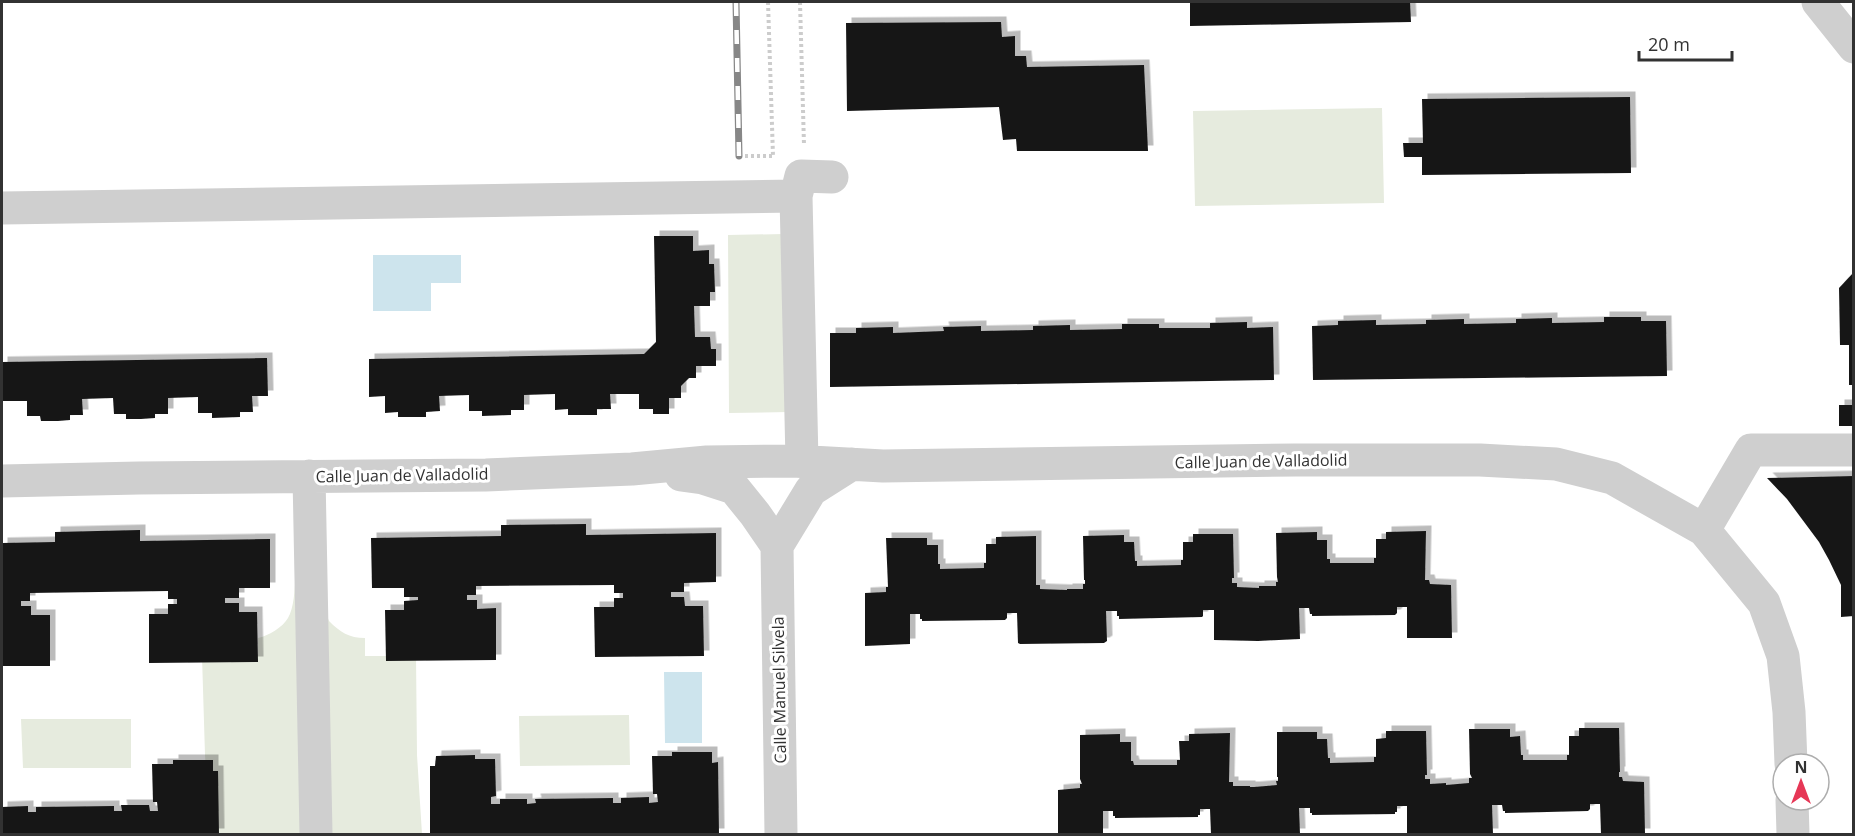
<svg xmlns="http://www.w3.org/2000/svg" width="1855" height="836" font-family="'Open Sans',sans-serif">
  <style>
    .green { fill: #e6ebde }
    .water { fill: #cde4ed }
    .building { fill: #191919; filter: url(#shadow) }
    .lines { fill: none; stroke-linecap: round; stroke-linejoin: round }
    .path { stroke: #ccc; stroke-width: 4; stroke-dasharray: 3 3; stroke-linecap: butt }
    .minor { stroke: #cfcfcf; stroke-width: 33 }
    .rail-casing { stroke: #878787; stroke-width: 7 }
    .rail { stroke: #fff; stroke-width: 4.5; stroke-dasharray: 14; stroke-linecap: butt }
    .labels { text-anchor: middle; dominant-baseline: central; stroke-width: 6; stroke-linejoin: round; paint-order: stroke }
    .street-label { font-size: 16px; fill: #323232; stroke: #fff }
  </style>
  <defs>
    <filter id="shadow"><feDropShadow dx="5.5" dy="-5.5" stdDeviation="0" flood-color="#0004"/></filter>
  </defs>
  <rect width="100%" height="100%" fill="#fff"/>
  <path class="green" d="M1382,108L1384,203L1195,206L1193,111Z
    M784,234L789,412L729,413L728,235Z
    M294,530L329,621C340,632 349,638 365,638V656H416L417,755L422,834H210L205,755L202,656L258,654V638C268,636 283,627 288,618C299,599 294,552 294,530Z
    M629,715L630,765L520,766L519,716Z
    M21,719H131V768H23Z"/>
  <path class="water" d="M373,255H461V283H431V311H373Z
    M664,672H702V743H665Z"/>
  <path class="building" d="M1190,2H1410L1411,22L1190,26Z
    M1001,22L1002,37L1015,36V56H1026L1027,67L1144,65L1148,151H1017L1016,139L1003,140L999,107L847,111L846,23Z
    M1630,97L1631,173L1422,175V157H1404L1403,143H1423L1422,99Z
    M654,236H693V251L709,250V264H714L715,292H710V306H694L695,337H710L711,349H716V366H696V378H689L681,386V398H669V414H653V409H639V394H610L611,409H597V415H568V409L555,410V394L524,395V410H511V415L482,416V411H469V395L439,396L440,411L426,412V417H398V412L385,413V396L369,397V359L644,354L656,342Z
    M1854,272V385H1849V345H1840L1839,288Z
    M1604,317H1641V321H1666L1667,376L1313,380L1312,326L1338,325V321L1376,320V325L1426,324V320L1464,319V324L1516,323V319L1552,318V323L1604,322Z
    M1247,322V328L1273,327L1274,380L830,387V333H856V328L893,327V333L944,331L943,327L981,326V331L1033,330V326L1070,325V330L1122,329V324H1159V328H1210V323Z
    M267,358L268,396H252L253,412H240V417L212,418V413H198V397L168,398V414H155V418L141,419H126V414H114L113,398L82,399L83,415H70V420L58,421H41L40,416H27V401H2V362Z
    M1839,405H1854V426H1839Z
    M1854,476V616L1841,617V585L1829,560L1819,542L1787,499L1767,478Z
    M586,524V535L716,533V582L684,583V592H671V597H684L685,606H703L704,656L595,657L594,607H614V598H623V593H614V585L476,586V595H467V600H477V609L496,608V660L386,661L385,610H404V601L418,600V597H404V588H372L371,538L501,536V525Z
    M140,530V541L270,539V588H239V598H225V603H239V612H257L258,662L149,663V614H168V604H177V599H168V591L30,593V601H21V606H31V615H50V666H2V543L55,542V532Z
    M1426,531L1425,580H1429L1430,584L1451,585L1452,638H1407V607H1397V613L1395,615L1312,616V614H1310L1309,608H1299L1300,639L1258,641L1214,640V610H1203V616L1202,617L1119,619V616H1117V611H1106L1107,641L1104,643L1020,644L1018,643L1017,613H1007V618L1005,620L922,621V619H920V614H910V644L865,646V593L886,592V587H888L886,538H927V545H938V564H940V569L984,568V563H986V544H996V537L1036,536V585H1040V589L1067,590V589H1083V584H1085V580H1084L1083,536L1124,535V542H1134L1135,561H1137V566L1181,565V560H1183V542H1193V534H1233L1234,578H1232V583H1237V587L1259,588V586H1276V582H1278L1277,577L1276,533L1317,532V540H1327V559H1330V563H1374V558H1376V539H1386V532Z
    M1579,728H1619L1620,772H1619V777H1622L1623,781L1644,782L1645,834H1601L1600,804H1590V809L1588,811L1505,813V811H1503L1502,805H1492L1493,834H1407V806H1397V812H1395V814L1312,815V813H1310V808H1299L1300,834H1211L1210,809H1200V815H1198V817L1115,818V816H1113V811H1103V834H1058V790L1080,788V784H1082L1080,779V735L1120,734V742H1131V761H1133L1134,765H1177V760H1180L1179,741H1189V734L1230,733L1229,782H1233V786H1250V787H1254L1277,785L1276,781H1278V777H1277V732H1317V739H1327L1328,758H1330V763L1374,762V757H1376V739L1386,738V731H1426L1427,775H1425V779H1430V784L1446,783V785L1469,783V778H1472L1470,774L1469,729H1510V737L1520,736L1521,755H1523V760H1567V755H1569V736H1579Z
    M672,752H712V763L718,762L719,834H430V766H435L436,756L475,755V759H495L496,796L491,797V804H500V799H527V804L536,803L535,799L613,798V803H621V798L649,797V803L658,802L657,794H653L652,756H672Z
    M173,760H213V771H218L219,834H2V807L28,806V812H36V807L114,806V811H122L121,805H149L150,811H158L157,802H153L152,764H173Z"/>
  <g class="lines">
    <path class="path" d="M768,2L773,156
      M800,2L804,145
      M739,156H773V158"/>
    <path class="minor" d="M1818,2L1854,47
      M2,208L796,196
      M802,461L796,196L801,176L832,177
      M681,475L703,478L734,488L755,514L777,546
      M309,476L316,834
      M2,481L139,478L486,475L632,469L707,462L793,461L883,466L1295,460H1480L1556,464L1612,478L1704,530L1764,603L1783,656L1789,712L1791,764
      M1704,530L1751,450H1854
      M1792,800L1793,834
      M781,834L777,546L811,490L852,464"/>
    <g class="rail-casing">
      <path id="rail" d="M736,2L739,156"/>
    </g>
    <use href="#rail" class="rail"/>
  </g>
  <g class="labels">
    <g class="street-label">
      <text transform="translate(1261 461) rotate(-1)">Calle Juan de Valladolid</text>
      <text transform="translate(402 475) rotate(-1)">Calle Juan de Valladolid</text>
      <text transform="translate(779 690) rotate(-91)">Calle Manuel Silvela</text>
    </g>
  </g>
  <rect width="1855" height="836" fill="none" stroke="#323232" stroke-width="6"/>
  <g transform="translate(1801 782)"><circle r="28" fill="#ffffff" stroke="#adadad" stroke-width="1.5"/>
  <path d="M0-4.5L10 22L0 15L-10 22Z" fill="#e63756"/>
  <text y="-9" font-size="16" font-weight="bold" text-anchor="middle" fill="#323232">N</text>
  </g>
  <path d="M1639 51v9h93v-9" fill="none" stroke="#323232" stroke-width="3"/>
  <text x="1648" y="51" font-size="18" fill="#323232" stroke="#ffffff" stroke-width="4.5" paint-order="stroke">20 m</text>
</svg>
